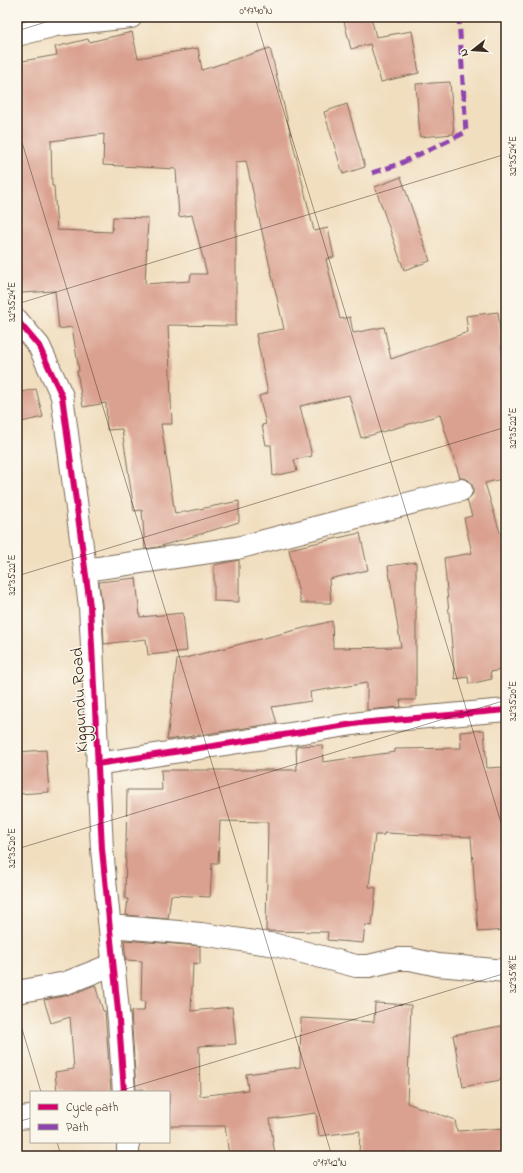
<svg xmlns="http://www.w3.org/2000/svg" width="523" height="1173" font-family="'Indie Flower',sans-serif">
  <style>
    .building { fill: #daa190; fill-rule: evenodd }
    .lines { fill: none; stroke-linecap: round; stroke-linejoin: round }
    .street-casing { stroke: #7b6956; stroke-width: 24 }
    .street { stroke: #fff; stroke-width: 22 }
    .quiet { stroke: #8e44ad; stroke-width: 5; stroke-dasharray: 10 5; stroke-linecap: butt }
    .cycleway-casing { stroke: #fbf7ec; stroke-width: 8 }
    .cycleway { stroke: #d6006c; stroke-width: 6 }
    .ticks { fill: none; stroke: #3b2a1e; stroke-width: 1; stroke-opacity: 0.45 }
    .labels { text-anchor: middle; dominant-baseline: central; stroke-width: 3; stroke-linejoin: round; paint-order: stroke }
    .street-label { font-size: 17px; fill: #3b2a1e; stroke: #fbf7ec }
    .neatline { fill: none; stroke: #3b2a1e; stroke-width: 1.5 }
    .ticks-label { font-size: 10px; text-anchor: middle; fill: #3b2a1e }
  </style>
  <rect width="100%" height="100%" fill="#fbf7ec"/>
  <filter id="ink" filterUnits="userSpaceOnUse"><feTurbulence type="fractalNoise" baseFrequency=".025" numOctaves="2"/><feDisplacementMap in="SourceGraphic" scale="8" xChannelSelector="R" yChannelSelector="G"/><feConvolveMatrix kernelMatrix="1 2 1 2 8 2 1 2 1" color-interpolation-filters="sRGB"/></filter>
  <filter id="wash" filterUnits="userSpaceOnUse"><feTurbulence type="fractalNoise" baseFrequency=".012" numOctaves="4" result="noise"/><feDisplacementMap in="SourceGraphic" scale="16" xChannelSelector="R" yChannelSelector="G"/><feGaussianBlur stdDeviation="0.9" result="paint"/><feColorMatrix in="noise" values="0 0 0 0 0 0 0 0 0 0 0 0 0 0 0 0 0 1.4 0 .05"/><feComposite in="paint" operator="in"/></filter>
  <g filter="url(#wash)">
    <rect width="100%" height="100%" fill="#f1debf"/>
    <g id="blocks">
      <path class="building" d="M343,17H371L376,37L412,31L419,73L381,82L370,44L351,49Z
        M132,32L138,58L198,48L202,70L270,48L314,231L328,228L334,257L326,259L340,319L350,317L353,333L384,327L391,359L468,332L466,316L498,312L506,385V478L485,483L506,552V669L490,672L492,679L469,684L468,677L455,679L444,558L472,553L464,518L472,516L467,500L473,494V487L470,481L465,478H460L440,415L361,438L349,395L300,406L312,456L294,460L297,471L273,476L271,445H266L262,425L266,424L259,396L268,393L256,334L284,329L246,161L236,162V326L168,325L172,424H161L175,514L239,501V522L158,547L145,549L142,510L134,511L122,429L107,430L106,403L83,407L77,371H79L72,327L59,329L55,291L21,293L18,237H21L17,174V62L57,55L55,47L88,39L89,42ZM104,134L103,165L176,169L179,217L192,215L207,274H191L190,281L145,284L148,218L113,217L112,232L57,230L54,186H52L51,141Z
        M450,82L454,134L420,137L416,84Z
        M347,104L365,167L343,174L324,112Z
        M401,177L430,261L404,270L375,187Z
        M36,389L43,417L17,423V393Z
        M360,533L368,570L329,579L331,603H301L289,549Z
        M239,560V602L214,601V565Z
        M416,562V700H400L401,707L367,710V683L310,692L311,701L272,707L277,723L167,740L177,660L332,621L333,648L401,647L388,566Z
        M136,578L140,617L183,613L187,651L148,655L146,639L104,644L102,605L99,582Z
        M484,730L487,768L505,767L506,781V930L478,932L471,837L384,833V835H375L369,887L376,888L372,926L365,925L363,943L327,940L328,932L266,931L268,822L220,821L218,863H212L210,897L171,895L168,919L126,915L128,899H125L127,790H162L161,770H297L296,746L322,745L323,762L395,752V749L461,748L460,732Z
        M46,750L49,792L17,794V752Z
        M124,940L200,946V964L193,963L191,1011L232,1007L236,1044L199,1046L200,1096L248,1090L246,1074L300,1067L301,1018L374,1022L375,1003L411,1005L407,1103L455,1120L457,1131L506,1128V1156H359L360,1131L319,1136L316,1113L270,1119L275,1156H229L225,1126H169V1092H144V1089L136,1090L131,1011H144L145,1001H141L142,961L126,960Z
        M95,985L103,1011H105L111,1092H57L55,1072L74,1069L70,1017L51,1023L44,1000L70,995Z
        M506,1025V1079L463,1087L453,1035Z"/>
    </g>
  </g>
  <g filter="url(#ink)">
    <use href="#blocks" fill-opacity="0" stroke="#7b6956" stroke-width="1"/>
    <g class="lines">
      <g class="street-casing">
        <path id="street" d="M17,35L56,25L131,17
          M17,320L39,346L62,396L90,606L102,849L119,1021L124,1092
          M85,570L237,548L461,490
          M97,764L360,723L506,710
          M110,926L201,934L276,945L356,966H369L398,959H410L438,965L506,971
          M17,992L66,983L114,964
          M17,1118L31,1117
          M128,1142V1156"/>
      </g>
      <use href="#street" class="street"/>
      <path class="quiet" d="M372,173L397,165L466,132L459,17"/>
      <g class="cycleway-casing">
        <path id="cycleway" d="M17,320L39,346L62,396L90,606L102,849L119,1021L124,1092
          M97,764L360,723L506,710"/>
      </g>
      <use href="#cycleway" class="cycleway"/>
    </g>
  </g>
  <path class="ticks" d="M255,17L506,839M17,31L62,17M17,126L332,1156M17,304L506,154M17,576L506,427M17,849L506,700M17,1012L41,1092M116,1092L506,973M17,1122L31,1118M57,1142L61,1156"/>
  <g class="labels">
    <g class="street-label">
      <text transform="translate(80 700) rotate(-93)">Kiggundu Road</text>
    </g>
  </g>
  <rect width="523" height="1173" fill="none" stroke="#fbf7ec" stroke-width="44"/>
  <rect x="30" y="1091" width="140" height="52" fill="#fbf7ec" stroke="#aea59a"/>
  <rect x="38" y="1104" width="20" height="6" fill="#d6006c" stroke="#aea59a"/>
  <text x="66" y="1111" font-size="12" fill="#3b2a1e">Cycle path</text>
  <rect x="38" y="1124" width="20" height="6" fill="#8e44ad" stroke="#aea59a"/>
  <text x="66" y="1131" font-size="12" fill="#3b2a1e">Path</text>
  <g transform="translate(473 50) rotate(253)" stroke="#fbf7ec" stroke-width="3" paint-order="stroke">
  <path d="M0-3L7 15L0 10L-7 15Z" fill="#3b2a1e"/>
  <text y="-6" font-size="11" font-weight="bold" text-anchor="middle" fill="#3b2a1e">N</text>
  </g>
  <rect x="22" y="22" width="479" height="1129" class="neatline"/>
  <g class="ticks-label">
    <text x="256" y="14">0°17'40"N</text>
    <text transform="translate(512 156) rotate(-90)" y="4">32°35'24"E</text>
    <text transform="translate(11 302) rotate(-90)" y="4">32°35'24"E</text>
    <text transform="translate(512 428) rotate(-90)" y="4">32°35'22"E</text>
    <text transform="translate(11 575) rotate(-90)" y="4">32°35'22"E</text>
    <text transform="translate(512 701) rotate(-90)" y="4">32°35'20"E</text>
    <text transform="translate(11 848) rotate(-90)" y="4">32°35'20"E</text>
    <text transform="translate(512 974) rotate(-90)" y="4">32°35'18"E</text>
    <text x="330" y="1166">0°17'42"N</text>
  </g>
</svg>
